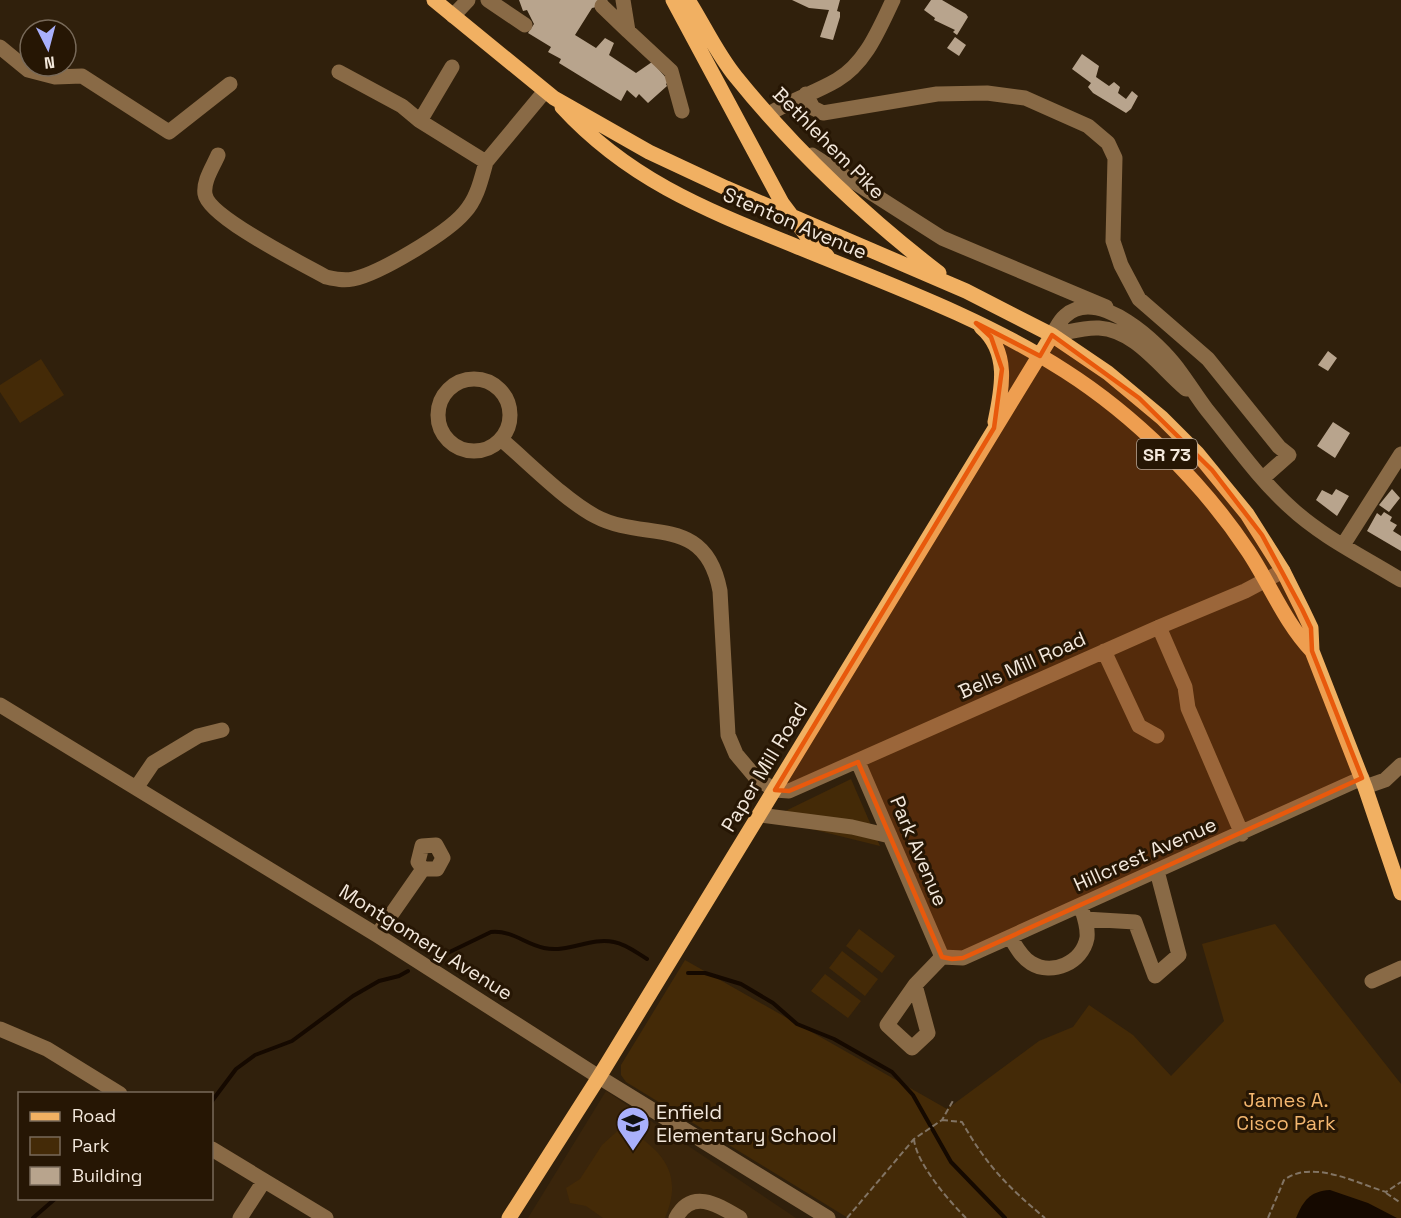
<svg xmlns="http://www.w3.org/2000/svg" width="1401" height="1218" font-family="'Space Grotesk',sans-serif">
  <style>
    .built { fill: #3a250b }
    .green { fill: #442a07 }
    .water { fill: #150900 }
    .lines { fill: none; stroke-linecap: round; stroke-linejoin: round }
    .stream { stroke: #150900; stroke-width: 4 }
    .building { fill: #b8a48d }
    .path { stroke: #827464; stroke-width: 2; stroke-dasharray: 6 3; stroke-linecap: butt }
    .minor { stroke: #896a46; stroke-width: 15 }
    .major { stroke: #f1b062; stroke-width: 15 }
    .marked { fill: #e8590c; fill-opacity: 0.2; stroke: #e8590c; stroke-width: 4.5; stroke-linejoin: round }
    .labels { text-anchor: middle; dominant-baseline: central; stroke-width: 6; stroke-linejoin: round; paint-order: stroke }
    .shield { fill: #261604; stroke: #b6a99b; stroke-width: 1.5 }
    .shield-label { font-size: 18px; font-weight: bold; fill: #f3e8dc }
    .street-label { font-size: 20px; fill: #f3e8dc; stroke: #261604 }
    .park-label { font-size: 20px; fill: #f3b66f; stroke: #261604 }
    .poi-label { font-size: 20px; fill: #f3e8dc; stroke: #261604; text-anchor: start }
  </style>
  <rect width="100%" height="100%" fill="#30200c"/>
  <path class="built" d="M606,1091L796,1218H528Z"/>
  <path class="green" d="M41,359L64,395L20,423L0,392V385Z
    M851,779L880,846L771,819L773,817Z
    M1275,924L1401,1084V1218H848L626,1082L621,1075V1065L685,960L947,1109L1039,1041L1073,1027L1089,1005L1133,1035L1171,1076L1224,1021L1202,944Z
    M859,929L895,956L882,973L846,946Z
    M842,951L878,979L865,996L829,968Z
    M825,974L861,1001L848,1018L811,991Z
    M623,1126C660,1149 685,1171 665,1218H603L586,1206L570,1203L566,1188L580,1179L602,1145Z"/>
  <path class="water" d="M1330,1190L1368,1203L1397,1218H1296C1303,1201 1310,1191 1330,1190Z"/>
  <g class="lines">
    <path class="stream" d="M431,961L491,932C512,930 525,944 544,948C569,953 590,937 614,942C626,944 637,953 647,959
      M688,973H705L741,984L773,1003L797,1024L834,1039L892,1072L913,1095L951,1162L1005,1218
      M212,1101L236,1069L255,1055L292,1041L353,996L379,981L399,976L408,971
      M33,1218L56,1198"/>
  </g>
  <path class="building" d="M519,0H607L609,4L592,8L575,35L596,48L605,38L614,43L609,55L636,73L652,62L669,81L666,84L667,86L648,103L639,94L636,98L627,90L621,101L616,98L559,63L561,59L548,52L551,47L528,33L534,24L527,10L523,11Z
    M792,0H840L837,11L840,12V17L833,40L820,37L829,10L809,8Z
    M931,0H942L966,14L968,17L957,35L953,32L955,30L934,20L935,18L924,10Z
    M955,37L966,45L959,56L947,48Z
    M1082,54L1099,66L1096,77L1109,86L1114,82L1120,87L1118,93L1126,99L1132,91L1138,96L1131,109L1126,113L1093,93L1088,87L1091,83L1072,69Z
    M1328,351L1337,358L1328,371L1318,365Z
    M1333,422L1350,433L1335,458L1317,446Z
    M1336,489L1349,496L1337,516L1316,500L1322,490L1332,495Z
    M1392,489L1400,498L1389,512L1379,505Z
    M1384,512L1392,517L1390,521L1397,525L1393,531L1401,536V551L1367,531L1377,513L1381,516Z"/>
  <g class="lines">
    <path class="path" d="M942,1120L962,1122C987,1166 1007,1186 1045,1218
      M914,1139C916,1163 949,1201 966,1218
      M1386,1193L1401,1203
      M847,1218L914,1139L942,1120L954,1099
      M1268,1218L1284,1180C1312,1159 1356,1183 1386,1192L1401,1182"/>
    <path class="minor" d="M488,0L525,25
      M623,0L628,31L671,71L682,111
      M602,6L628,31
      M453,16L468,0
      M0,47L28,70L55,77L82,76L169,132L230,84
      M452,67L420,121L486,162L545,91
      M339,72L402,106L420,121
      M806,94L813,108L823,113L937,94L987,93L1025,98L1088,126L1108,143L1115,158L1113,241L1121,265L1139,299L1208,359L1279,447L1289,455L1263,478
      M769,114C791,100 815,93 837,80C866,63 879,29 893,0
      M218,155C213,167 203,181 205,194C208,217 303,264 326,277C335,279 343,281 353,279C379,274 447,233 464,213C477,199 481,180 486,162
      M812,155L942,238L1106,307
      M1052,335C1056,329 1059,321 1065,316C1098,285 1160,344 1178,369C1188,382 1197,397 1207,410C1234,443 1259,479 1290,507C1322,537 1364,557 1401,580
      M1052,335C1067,333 1083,327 1099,328C1135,330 1160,367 1186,389
      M438 415a36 36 0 1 1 72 0a36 36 0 1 1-72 0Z
      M502,440C529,463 565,500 595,516C645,543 705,512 720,591L728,735L736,754L757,779L775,790L789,791L1159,627L1245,591L1283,571
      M1343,545L1401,454
      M1159,627L1185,687L1188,708L1242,834
      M1104,651L1139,726L1157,736
      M0,705L377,935L599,1077L828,1218
      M858,762L942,957
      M1365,787L1385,780L1401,765
      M136,788L153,763L198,736L222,730
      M760,815L852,827L890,836
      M1085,919L1135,922L1155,976L1179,955L1157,871
      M377,935L423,869H437L443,858L436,845L422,846L418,862L423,869
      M1010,937C1016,946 1021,957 1031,963C1052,976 1082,963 1087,938C1088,928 1085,919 1082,910
      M942,957L963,958L1362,778
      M1372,981L1401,968
      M915,985L928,1033L912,1048L887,1025L915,985L942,957
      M0,1029L47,1049L120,1094
      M212,1149L326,1218
      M240,1218L264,1181
      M676,1218C692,1188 718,1205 740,1218"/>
    <path class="major" d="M434,0L554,98L649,152L726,188L966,291L1052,335L1108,373L1162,418L1197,453L1247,514L1283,571L1302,609L1311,628L1312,651L1365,787L1401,893
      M673,0L782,203L809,239L827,256
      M688,0C704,25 717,54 736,77C795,150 865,216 939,273
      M562,107C628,179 704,209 793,245C885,283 981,317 1065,371C1134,415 1203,483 1248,551C1270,584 1285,623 1312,651
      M981,327C1010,352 1002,389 995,422
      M509,1218L599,1077L1052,335"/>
  </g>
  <path class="marked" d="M976,323L1040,356L1052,335L1139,398L1212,470L1262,535L1302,609L1311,628L1312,651L1362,778L963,958L952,959L942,957L858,762L789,791L775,790L994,428L1002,369L991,337Z"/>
  <defs>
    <g id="school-pin" transform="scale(1.725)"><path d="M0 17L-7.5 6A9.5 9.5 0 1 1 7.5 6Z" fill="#a9b0fc" stroke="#261604"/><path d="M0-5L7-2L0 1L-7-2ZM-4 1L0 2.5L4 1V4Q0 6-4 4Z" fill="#111"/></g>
  </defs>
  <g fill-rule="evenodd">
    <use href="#school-pin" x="633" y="1123"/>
  </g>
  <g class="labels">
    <rect class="shield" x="1137" y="439" width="60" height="30" rx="4.5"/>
    <g class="shield-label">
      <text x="1167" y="454">SR 73</text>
    </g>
    <g class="street-label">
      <text transform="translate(829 143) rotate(45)">Bethlehem Pike</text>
      <text transform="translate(795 223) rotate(23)">Stenton Avenue</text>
      <text transform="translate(1022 665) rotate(-24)">Bells Mill Road</text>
      <text transform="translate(764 767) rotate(-59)">Paper Mill Road</text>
      <text transform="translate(919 851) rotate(67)">Park Avenue</text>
      <text transform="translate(1145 854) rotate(-24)">Hillcrest Avenue</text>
      <text transform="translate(426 942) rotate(32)">Montgomery Avenue</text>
    </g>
    <g class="park-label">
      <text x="1286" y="1100">James A.<tspan x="1286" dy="23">Cisco Park</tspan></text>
    </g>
    <g class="poi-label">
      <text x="656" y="1112">Enfield<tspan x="656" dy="23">Elementary School</tspan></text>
    </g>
  </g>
  <rect x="18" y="1092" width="195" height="108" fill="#261604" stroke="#786a5a" stroke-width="1.5"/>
  <rect x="30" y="1112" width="30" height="9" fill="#f1b062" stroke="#786a5a" stroke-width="1.5"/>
  <text x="72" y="1122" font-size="18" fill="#f3e8dc">Road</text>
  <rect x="30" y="1137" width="30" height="18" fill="#442a07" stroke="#786a5a" stroke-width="1.5"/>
  <text x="72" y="1152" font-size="18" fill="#f3e8dc">Park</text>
  <rect x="30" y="1167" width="30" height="18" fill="#b8a48d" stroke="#786a5a" stroke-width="1.5"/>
  <text x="72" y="1182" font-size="18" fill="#f3e8dc">Building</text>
  <g transform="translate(48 48) rotate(174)"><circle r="28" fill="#261604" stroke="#786a5a" stroke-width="1.5"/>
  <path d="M0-4.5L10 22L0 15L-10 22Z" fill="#a9b0fc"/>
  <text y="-9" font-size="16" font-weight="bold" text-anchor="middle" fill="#f3e8dc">N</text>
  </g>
</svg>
